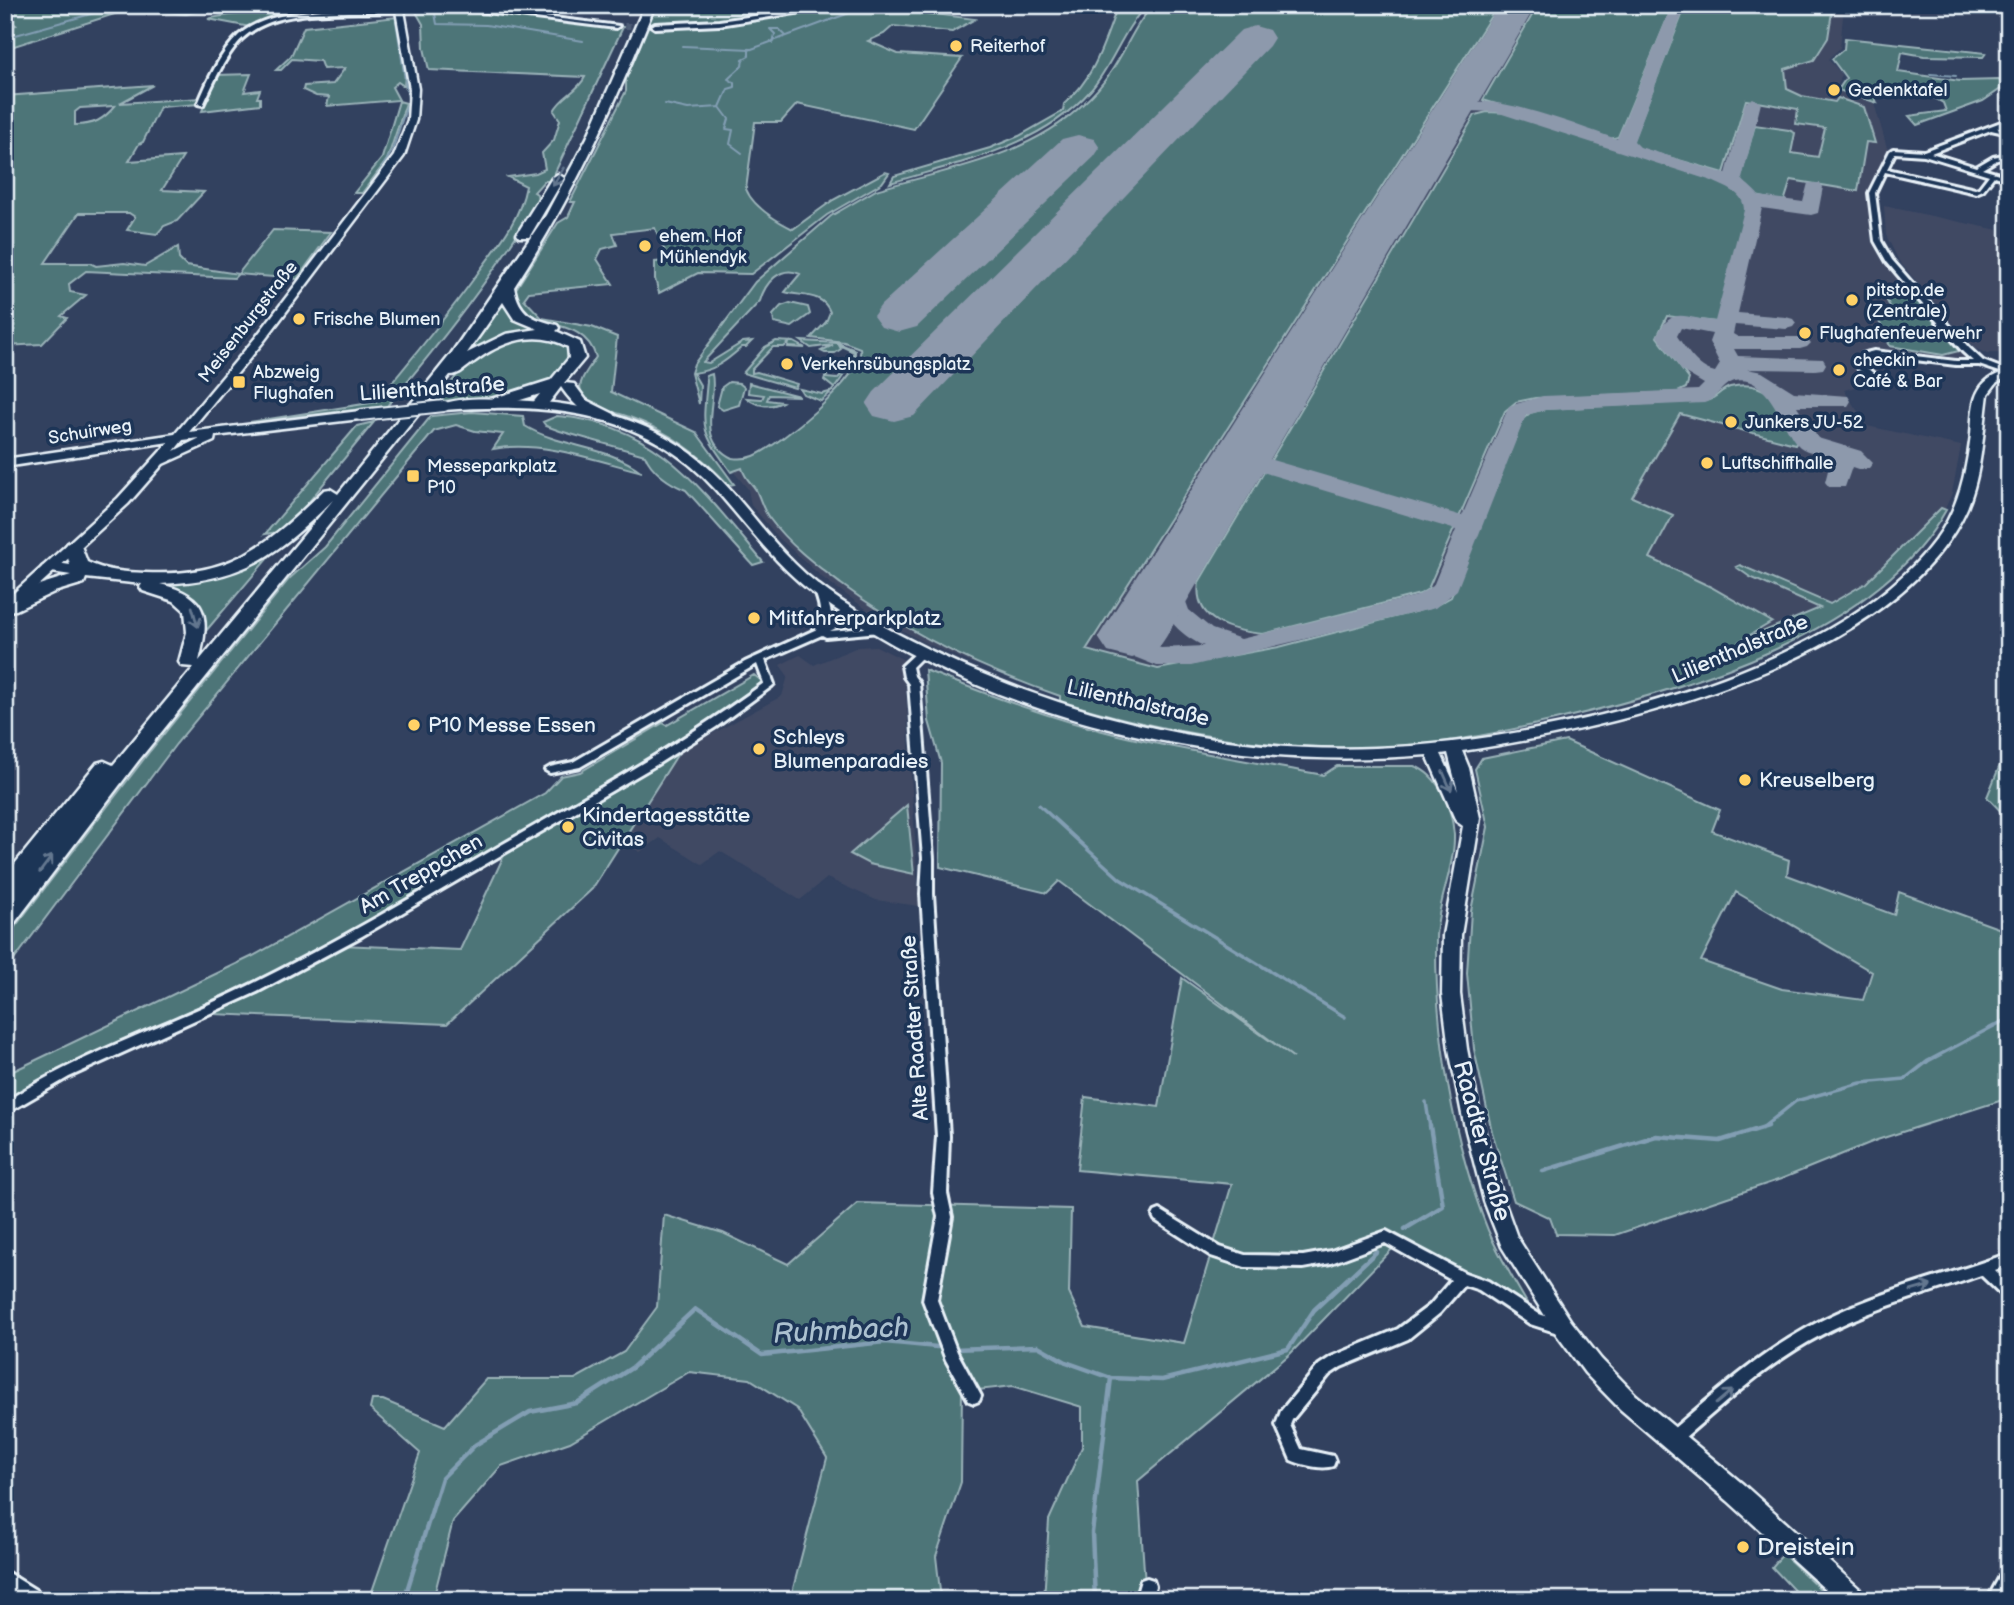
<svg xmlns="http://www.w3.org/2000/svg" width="2014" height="1605" font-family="'Balsamiq Sans',sans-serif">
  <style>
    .built { fill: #414a64 }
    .green { fill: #4d7478; stroke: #9ab2b8; stroke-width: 2; fill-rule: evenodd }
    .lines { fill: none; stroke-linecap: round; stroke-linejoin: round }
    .stream-far3 { stroke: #829eb3; stroke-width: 2 }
    .stream-far2 { stroke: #829eb3; stroke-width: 2.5 }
    .stream-far1 { stroke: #829eb3; stroke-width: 3.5 }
    .stream { stroke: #829eb3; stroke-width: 4.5 }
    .taxiway { fill: #8d99ac; fill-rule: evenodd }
    .runway { fill: #8d99ac; fill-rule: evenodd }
    .minor-tunnel { stroke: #4d5b76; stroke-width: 6; stroke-dasharray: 6 2.5; stroke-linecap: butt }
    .minor-casing { stroke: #e8f1f8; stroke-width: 6 }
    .secondary-casing { stroke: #e8f1f8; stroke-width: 5 }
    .motorway-casing { stroke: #e8f1f8; stroke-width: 5 }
    .minor { fill: #1d3557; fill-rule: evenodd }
    .secondary { fill: #1d3557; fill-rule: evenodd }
    .motorway { fill: #1d3557; fill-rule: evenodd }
    .secondary-bridge-casing { stroke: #e8f1f8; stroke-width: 14; stroke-linecap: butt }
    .secondary-bridge { stroke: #1d3557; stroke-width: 10 }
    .oneway { stroke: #64778f }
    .poi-dot { fill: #ffd166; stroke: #1d3557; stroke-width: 2.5 }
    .labels { text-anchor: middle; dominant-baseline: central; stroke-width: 7; stroke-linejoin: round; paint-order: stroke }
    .far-poi-label { font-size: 18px; fill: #e8f1f8; stroke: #1d3557; text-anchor: start }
    .far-street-label { font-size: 18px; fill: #e8f1f8; stroke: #1d3557 }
    .street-label { font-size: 21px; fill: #e8f1f8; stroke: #1d3557 }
    .poi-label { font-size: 21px; fill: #e8f1f8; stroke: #1d3557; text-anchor: start }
    .near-street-label { font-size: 24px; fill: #e8f1f8; stroke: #1d3557 }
    .near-poi-label { font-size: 24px; fill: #e8f1f8; stroke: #1d3557; text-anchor: start }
    .near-water-label { font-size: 28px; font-style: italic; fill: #acc1d0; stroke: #1d3557 }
  </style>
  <rect width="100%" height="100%" fill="#32415f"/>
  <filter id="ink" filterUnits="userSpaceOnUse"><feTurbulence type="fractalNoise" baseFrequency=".0143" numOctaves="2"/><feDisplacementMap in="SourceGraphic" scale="14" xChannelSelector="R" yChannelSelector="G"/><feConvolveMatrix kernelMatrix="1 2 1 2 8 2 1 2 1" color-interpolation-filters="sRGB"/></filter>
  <g filter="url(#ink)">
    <path class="built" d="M1154,5H1844L1840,48L1828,59L1841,74L1840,81L1834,90L1874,103L1887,148L1890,150L1869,192L1871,239L1882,260L1975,367L1888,358L1876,360L1878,372L1852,378L1855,387L1844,390L1867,426L1961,446L1952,493L1936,529L1919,550L1860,600L1785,645L1717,673L1633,702L1521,728L1436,740L1085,705L969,662L923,642L873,614L823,578L779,538L751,505L748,489L733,471L753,464L842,395L866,353L833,319L831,216L876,190L1011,149L1061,122L1082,106L1110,73L1141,19Z
      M1884,206L1998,230L2009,250V353H1985L1974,348L1899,261L1886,235Z
      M876,646L904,660L919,906L876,900L827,878L800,900L720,851L702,864L660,838L640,852L623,842L679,752L782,696L788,676L780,665L800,655L814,665L858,647Z"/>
    <path class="green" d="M5,5H227L186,14L130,9L5,49V28L16,25L6,18Z
      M305,5H311V12L250,27L208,19C241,10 273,17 305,11Z
      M412,5L623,27L551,181H544L534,192L537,194L538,201C494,275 442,341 387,406L250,422L376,402C412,358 448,316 480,270C500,243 520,219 526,186L508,177L536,173L545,169L542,153L554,140L560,120L554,111C561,96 578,92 585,77L429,70L424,48L423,24Z
      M656,5L871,6L975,19L952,32L893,26L884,34L868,41L898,54L962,58L914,129L797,104L781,122H755L746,189C753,207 777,221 793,229L833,200L885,172L889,173L882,183L827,215L751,274L698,273L659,293L655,279V262L666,261L667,256L655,228L613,233L617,245L602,249L597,259L613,284L529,292L524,299L542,318L592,327L617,337L611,392L696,432L734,484L729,485C701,455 670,432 632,418C617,412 588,408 581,391C577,381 591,366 596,357C585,321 547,328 518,311L514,292L558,223L568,217L575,202H570L626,91V79L648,27L753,20L648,25Z
      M1118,5H1147C1123,29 1113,64 1091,90C1040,148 960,162 890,183L894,176L990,148L1019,136L1063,111L1064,104C1095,78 1104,42 1118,5Z
      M1154,5H1498L1086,650L1158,669L1279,647L1433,607L1451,597L1523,419L1530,413L1545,409L1706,401C1716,399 1720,390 1730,387C1772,377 1780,409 1798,439L1795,444L1680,414L1632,497L1673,515L1650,558L1711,587L1772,622L1738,642L1820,608L1750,577L1736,567L1740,565L1830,604L1866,583L1941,508L1946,510C1877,634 1685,690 1555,720C1494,734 1430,747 1367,748C1262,749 1160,732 1060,701V696C981,669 909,634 841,584C816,565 789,545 770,519C763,511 761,500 756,490C751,482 745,479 742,468L731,472C701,430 702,433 707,381L706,376L712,374C718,402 694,439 732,458C740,459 747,459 754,456C778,446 867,375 860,348L844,342L811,338L826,322L830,312C822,292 802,297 785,292L800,274C780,265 765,283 760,301L703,362L709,363L743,342L752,341L746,347H742C726,361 714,371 693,373L700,385L699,404L691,373L694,364L755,282L831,216L876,190C945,170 1029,157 1082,105C1092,96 1103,84 1110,73C1126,51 1134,24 1154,5Z
      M1538,5H1673L1618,137L1610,139L1483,100Z
      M1686,5H1833L1828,38L1814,60L1785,69L1787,89L1802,96L1835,102L1838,98L1864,107L1875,143L1866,142L1858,191L1791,180L1784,202L1756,196L1740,180L1755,125L1789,130L1795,133L1791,153L1818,157L1825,128L1796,124L1798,109L1746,100L1724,173L1637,148L1632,142Z
      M397,17L406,65L404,86L398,82L392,87L399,100L327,106L329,97L316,96L303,90L304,86L333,84L345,68L323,69L320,61L292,59L281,70H276L291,56L304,27Z
      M1845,38L1986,53L1983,57L1924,56L1902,52L1898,72L1960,81L1999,80L2005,86L1983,101L1917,125L1909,116L1946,111L1943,103L1929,95L1872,90L1877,103L1838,90L1846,78L1832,59L1844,49Z
      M251,74L244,92L260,90L257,98H260V104L202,111L216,75Z
      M153,85L120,103L201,98L199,104L160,107L143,142L139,144L129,161L183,157L162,190L204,192L177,221L164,226L157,234L127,230L135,217L129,213H79L45,263H90L96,266L124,263L145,266L178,247L179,259L186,266L238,274L273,230L331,232L297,279L238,274L234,278L86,271L69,284L70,292L86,295L61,316L67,318L42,344L5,346V96ZM115,106C103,120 94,125 75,125V112L80,108Z
      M399,101L406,103L387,160L362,193H354L382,158Z
      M1487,112L1509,113L1726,184L1736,189L1744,198L1747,209L1717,322L1667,316L1657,337L1689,379L1686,388L1678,392L1535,398L1516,402L1505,411L1428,589L1420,594L1263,634C1231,631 1193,621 1199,582L1475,115Z
      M1913,296L1959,351L1943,355L1890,346L1878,319L1895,316L1886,299Z
      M503,301C510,322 530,325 550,331C518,333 494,337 466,354Z
      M790,303L808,307L810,314L792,327L774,323L773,315L781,306Z
      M540,336L560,340L573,353C567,361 560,373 551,379C522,398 471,399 436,401L470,359L518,338Z
      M776,341L794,342L805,348L788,347L789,343L784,347H773L752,369V373L757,372L797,384L795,388L743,373L765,347Z
      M801,341L838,343L855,350V354C846,372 837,389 821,401L803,394L800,389L822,394L833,391L834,388L824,380C825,374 830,369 836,369L835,373L830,372L825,378L837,379L844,372L854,352L839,345L841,349L835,353H825L821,351L833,345L811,348Z
      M729,382L739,383L744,387L739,405L723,410L717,406L722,387Z
      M749,383L799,396L769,395L767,400L782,402C771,408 756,406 747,398L762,399L764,395L748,393Z
      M472,412L523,416L525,426C561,448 607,445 642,472C595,460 541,440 493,449L503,434L475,431L456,425L434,431L176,744L5,972V940L150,751L289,579L325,547L431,416Z
      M557,416C658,423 703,491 763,562L753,565L686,490C670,484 651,471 645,455L560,431L546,426L543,422Z
      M374,422L285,531L265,534L357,426Z
      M278,546L200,638C212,613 194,598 173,589L65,572L171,582Z
      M925,670C988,695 1052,719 1118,735C1185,751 1254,762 1323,775L1337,766H1414C1440,775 1452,809 1454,835C1455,867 1436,907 1436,939C1435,1033 1453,1144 1488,1230C1500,1258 1516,1284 1531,1310L1395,1246L1290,1354L1138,1481L1145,1585L1142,1600H1044L1049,1520L1082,1447V1407L1013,1386L978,1390C958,1357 939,1328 937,1289L923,1286L939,1341L962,1389L961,1482L936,1556L941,1600H790L827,1458L797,1409L750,1379L689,1372L570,1442L501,1466L453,1521L433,1600H369L420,1453L370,1409L372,1400H383L445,1426L486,1379H575L624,1352L657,1307L664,1215L723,1233L788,1264L858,1203L1071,1209L1069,1293L1085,1327L1184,1343L1232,1184L1077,1170L1085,1097L1159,1107L1182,978L1294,1058L1059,881L1047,893L940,867L941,763L929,721Z
      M754,675L763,682L696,733L341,936L256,980L28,1086L5,1102V1075L253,956L545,793L561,776L580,772L663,723L667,725Z
      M1566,741L1720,810L1712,831L1789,860L1787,875L1894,915L1899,892L2009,932V1098L1877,1140L1781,1179L1615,1235L1556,1234L1550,1218L1514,1201L1492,1132L1474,1049L1467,973L1471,911L1488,827L1475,769L1482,758ZM1736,892L1872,972L1863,1000L1782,989L1701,961Z
      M2009,743V820L1987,797Z
      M679,752L592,889L447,1024L212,1014L340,945L460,950L506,851Z
      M907,805L914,874L869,864L850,854Z
      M1783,1554L1832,1600H1803L1772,1567Z"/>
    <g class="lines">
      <path class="stream-far3" d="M434,8L437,24L486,25L583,41
        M395,14L408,99
        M5,38L123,5
        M773,43L775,34L770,29H779L786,36
        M683,46L751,49
        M1930,74L1956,76
        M665,104L688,109L720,107
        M742,153L730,144L733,130L726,129L729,119L720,107L728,89L735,87V83L728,79L742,66L743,59L749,56V50L852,12L887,8
        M365,196L392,151L407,105"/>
      <path class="stream-far2" d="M301,277L366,194"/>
      <path class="stream-far1" d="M1039,805L1120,879L1345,1017
        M1426,1102L1430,1128
        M1762,1128L1796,1101L1861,1083L1905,1079L1928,1061L2009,1018"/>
      <path class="stream" d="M1543,1171L1656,1136L1720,1141L1768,1126
        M1405,1229L1443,1206L1430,1126
        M953,1349L1038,1346L1066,1362L1111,1378L1162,1380L1288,1349L1314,1310L1376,1252
        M404,1600L442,1478L475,1445L530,1412L577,1403L633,1367L695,1309L762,1355L885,1342L937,1347
        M1095,1600L1092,1533L1111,1378"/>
      <path class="taxiway" d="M1672,5H1686L1634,141L1640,147L1726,174L1745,103L1753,98L1761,103L1742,179C1748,186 1754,189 1759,196L1803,202L1808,183H1820L1823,187L1818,213L1811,215L1762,208L1738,313L1786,317L1793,319L1796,323L1793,327L1786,329L1735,325L1733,334L1738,337H1800L1807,339L1811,343L1807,347L1800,349H1734L1738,356L1823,359L1826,364L1823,369L1815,370L1747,369L1762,372L1794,392L1848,396L1851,401L1848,406H1797L1818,438L1861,451L1873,463L1869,468L1861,470L1852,467L1845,487H1829L1825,482L1831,459C1822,454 1808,453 1800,447C1782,432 1771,373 1734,381C1722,384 1717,399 1704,403L1545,410L1526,415L1457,590L1435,608L1191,666H1157L1127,654L1119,637L1123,631L1132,629L1141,631L1148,643L1161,648L1204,646C1164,628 1145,590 1172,551L1181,548L1190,551L1194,556L1184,583L1185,599L1189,610L1212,629L1241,639L1417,596L1433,586L1456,530L1232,463L1228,458L1232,453H1248L1462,516L1509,406L1543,396L1698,390L1704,384L1682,371L1657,336C1672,304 1686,319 1715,321L1744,210C1744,192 1726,188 1712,181L1496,112L1469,111L1452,118L1444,113C1471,80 1581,128 1617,139ZM1681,328L1712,334L1709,342L1720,364L1715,372C1697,368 1687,350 1677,336Z"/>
      <path class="runway" d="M1499,5H1536L1166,637L1156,652L1132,658L1108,652L1098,637Z
        M1255,26L1269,30L1274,38L1269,46L914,416L894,421L874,416L866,404L874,392L1241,30Z
        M1078,135L1094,139L1100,148L1094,157L917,327L899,332L881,327L873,316L881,305L1062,139Z"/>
      <path class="minor-tunnel" d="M616,26H655"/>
      <g class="minor-casing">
        <path id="minor" d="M428,5H446L619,26L616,28Z
          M832,5H847L719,25L655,28L652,26L655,24L719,21Z
          M875,5H894L932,9L937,5H942L933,13Z
          M401,7L403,10C353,16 273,2 237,44C222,62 213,84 203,105L198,104C208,80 220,53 239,35C274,4 356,10 401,7Z
          M2009,119V123L1997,128L2009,130V134L1991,130L1931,153L1976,167L1993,157L2009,154V158L1997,160L1982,169L2009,177V181L1994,176L1983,190L1976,193L1885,172L1875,193L1881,241L1892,260L1969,348L1983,361L2009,371V375L1979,365H1956L1874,355L1868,358L1865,362L1866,367L1874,374L1867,376L1859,370L1857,362L1862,354L1874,351L1956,361H1973L1963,352L1887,262L1875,241L1869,193L1890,151L1893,149L1924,151ZM1895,153L1924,155L1989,175L1979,188L1975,189L1887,169Z
          M821,591L826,594L831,613L829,618L848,608L853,611L840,619L855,613L860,616L830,631L876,627L881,630L879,632L826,637L822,635L765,660L774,684L772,686L716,727L656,765L362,936L257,992L69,1077L5,1114V1102C81,1053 167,1026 248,986C336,943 419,893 503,844C592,793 681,744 764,683L757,664L580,767L550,773L545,770L550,767L573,762L745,662L817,629L814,627C824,618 820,606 816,594Z
          M920,651L925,654L912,667L914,676L919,683L933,858V894L949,1136L947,1193L952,1217L937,1300L957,1352L981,1396L979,1401L974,1403L969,1401L946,1360L923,1300L938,1217L933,1193L937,1136L921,894L923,858L909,684L904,677L902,666L917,652Z
          M1160,1210L1220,1247L1245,1255L1303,1256L1331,1251L1386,1231L1465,1273L1488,1281L1539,1314L1566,1323L1568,1328L1566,1333L1561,1334L1530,1324L1479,1290L1464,1285L1440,1313L1408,1339L1341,1367L1329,1375L1292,1420L1290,1425L1301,1449L1333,1456L1335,1461L1333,1466C1322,1470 1302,1465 1291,1460L1276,1425L1281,1411L1319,1365L1331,1357L1398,1329L1430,1305L1451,1280L1385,1243L1331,1263L1303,1268L1245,1267L1211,1256L1155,1220L1153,1216L1155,1212Z
          M2009,1253V1265L1995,1270L2009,1284V1299L2004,1297L1981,1275C1927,1294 1872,1308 1821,1335C1767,1363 1722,1406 1676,1445L1671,1447L1666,1445L1664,1440L1666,1435C1711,1397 1755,1357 1807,1328C1870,1293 1942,1278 2009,1253Z
          M2009,1569V1592L2004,1600H1987L2003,1571Z
          M5,1571L42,1594L44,1600H22L5,1588Z
          M1147,1578L1153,1580L1155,1586L1151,1600H1135L1141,1580Z"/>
      </g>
      <g class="secondary-casing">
        <path id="secondary" d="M395,5H403L418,89L416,120L404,156L264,341L189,432L360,411L366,415L360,419L215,436L214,441L163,464L128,504L12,610L5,611V601L118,498L169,442L5,467V459L175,434L256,337L394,156L408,120L410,89ZM200,438L174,451L183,440Z
          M2009,370V377L1997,382L1988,394C1983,431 1982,473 1967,508C1898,663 1614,729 1462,751L1469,768L1480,818L1461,935L1460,994L1467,1049L1481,1119L1504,1201L1517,1237L1571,1321L1601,1359L1636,1395L1744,1485L1863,1592L1867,1600H1837L1728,1501L1620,1409L1585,1373L1557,1335L1502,1247L1484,1201L1463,1119L1449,1049L1442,994L1443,935L1463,826L1456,821L1427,755C1218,773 993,720 821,599C778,569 749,527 715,489C643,409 545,403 444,410L438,406C462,395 502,399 529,401C602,405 671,427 721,480C747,507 768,538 795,564C823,592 859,613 894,632C1041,710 1209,755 1376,748C1540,742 1834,678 1936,539C1959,508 1966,472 1971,435C1972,421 1972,401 1979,390C1986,378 1997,374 2009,370ZM1448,753L1458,791L1441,754Z"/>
      </g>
      <g class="motorway-casing">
        <path id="motorway" d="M645,5H655C614,107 574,195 514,287C519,314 532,319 557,325L559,328L556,331L580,342L585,358L564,383L574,384L586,400L614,414L616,417L614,420C592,425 572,403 561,387L545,408H533L531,405L540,394L494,408L488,406L486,403L488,400L551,380L569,358L568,347C536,329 502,341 474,362C466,367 460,375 450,375L138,761L13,925L5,927V876L97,763L104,761L113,765L194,667L182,666L179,662L187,632L185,611L174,601L143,591L140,587L142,584L86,578L84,583L54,592L16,610L5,611V601L42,584L71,575L45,571L42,567L51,562L70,565L65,547L68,543H80L87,562C105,571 124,572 145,573C231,577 265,547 324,490L330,489L338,494L451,354L546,215L587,138ZM503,302L514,319L538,329L506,334L467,353ZM333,500L199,661C210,617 209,596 160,584C243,581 276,556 333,500Z
          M558,174L564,178L531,234L529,237H519L517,234L552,178Z"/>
      </g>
      <use href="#minor" class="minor"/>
      <use href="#secondary" class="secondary"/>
      <use href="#motorway" class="motorway"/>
      <g class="secondary-bridge-casing">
        <path id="secondary-bridge" d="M360,415L444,406"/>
      </g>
      <use href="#secondary-bridge" class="secondary-bridge"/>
    </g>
    <defs><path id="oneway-shaft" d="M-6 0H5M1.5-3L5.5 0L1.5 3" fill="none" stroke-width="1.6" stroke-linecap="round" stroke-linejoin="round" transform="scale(1.75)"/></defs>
    <g class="oneway">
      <use href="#oneway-shaft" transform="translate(558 177) rotate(121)"/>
      <use href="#oneway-shaft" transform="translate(195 617) rotate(74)"/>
      <use href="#oneway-shaft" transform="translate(1447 781) rotate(66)"/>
      <use href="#oneway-shaft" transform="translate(46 864) rotate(-53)"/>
      <use href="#oneway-shaft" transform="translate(1921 1288) rotate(-16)"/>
      <use href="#oneway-shaft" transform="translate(1724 1397) rotate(-40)"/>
    </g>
  </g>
  <g class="poi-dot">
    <circle cx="956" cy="46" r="7"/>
    <circle cx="1834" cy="90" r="7"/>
    <circle cx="645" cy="246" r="7"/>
    <circle cx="1852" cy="300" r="7"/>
    <circle cx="299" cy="319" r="7"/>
    <circle cx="1805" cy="333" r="7"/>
    <circle cx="787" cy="364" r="7"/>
    <circle cx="1839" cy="370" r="7"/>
    <rect x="232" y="375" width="14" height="14" rx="3.5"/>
    <circle cx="1731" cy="422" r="7"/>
    <circle cx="1707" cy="463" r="7"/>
    <rect x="406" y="469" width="14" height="14" rx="3.5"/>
    <circle cx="754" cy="618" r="7"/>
    <circle cx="414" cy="725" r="7"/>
    <circle cx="759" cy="749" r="7"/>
    <circle cx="1745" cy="780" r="7"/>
    <circle cx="568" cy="827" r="7"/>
    <circle cx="1743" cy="1547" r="7"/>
  </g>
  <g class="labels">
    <g class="far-poi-label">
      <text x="970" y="46">Reiterhof</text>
      <text x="1848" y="90">Gedenktafel</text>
      <text x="659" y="236">ehem. Hof<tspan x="659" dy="21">Mühlendyk</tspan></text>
      <text x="1866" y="290">pitstop.de<tspan x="1866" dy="21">(Zentrale)</tspan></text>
      <text x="313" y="319">Frische Blumen</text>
      <text x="1819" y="333">Flughafenfeuerwehr</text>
      <text x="1853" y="360">checkin<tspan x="1853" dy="21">Café &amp; Bar</tspan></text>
      <text x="801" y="364">Verkehrsübungsplatz</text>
      <text x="253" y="372">Abzweig<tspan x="253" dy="21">Flughafen</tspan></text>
      <text x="1745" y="422">Junkers JU-52</text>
      <text x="1721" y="463">Luftschiffhalle</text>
      <text x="427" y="466">Messeparkplatz<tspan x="427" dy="21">P10</tspan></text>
    </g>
    <g class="far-street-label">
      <text transform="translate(248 322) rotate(-52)">Meisenburgstraße</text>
      <text transform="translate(90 432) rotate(-9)">Schuirweg</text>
    </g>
    <g class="street-label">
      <text transform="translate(432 389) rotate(-4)">Lilienthalstraße</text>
      <text transform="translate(1740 649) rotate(-23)">Lilienthalstraße</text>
      <text transform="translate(1138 703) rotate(13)">Lilienthalstraße</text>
      <text transform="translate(421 874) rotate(-30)">Am Treppchen</text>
      <text transform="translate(915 1028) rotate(-94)">Alte Raadter Straße</text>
    </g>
    <g class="poi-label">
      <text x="768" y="618">Mitfahrerparkplatz</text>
      <text x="428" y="725">P10 Messe Essen</text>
      <text x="773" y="737">Schleys<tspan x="773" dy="24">Blumenparadies</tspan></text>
      <text x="1759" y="780">Kreuselberg</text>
      <text x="582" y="815">Kindertagesstätte<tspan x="582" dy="24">Civitas</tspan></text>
    </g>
    <g class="near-street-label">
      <text transform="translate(1482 1141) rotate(75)">Raadter Straße</text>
    </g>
    <g class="near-poi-label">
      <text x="1757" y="1547">Dreistein</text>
    </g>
    <g class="near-water-label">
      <text transform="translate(841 1331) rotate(-3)">Ruhmbach</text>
    </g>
  </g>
  <rect width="2014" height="1605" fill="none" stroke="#1d3557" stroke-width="28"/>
  <rect x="14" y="14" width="1986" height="1577" fill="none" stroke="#e8f1f8" stroke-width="2.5" filter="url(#ink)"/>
</svg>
